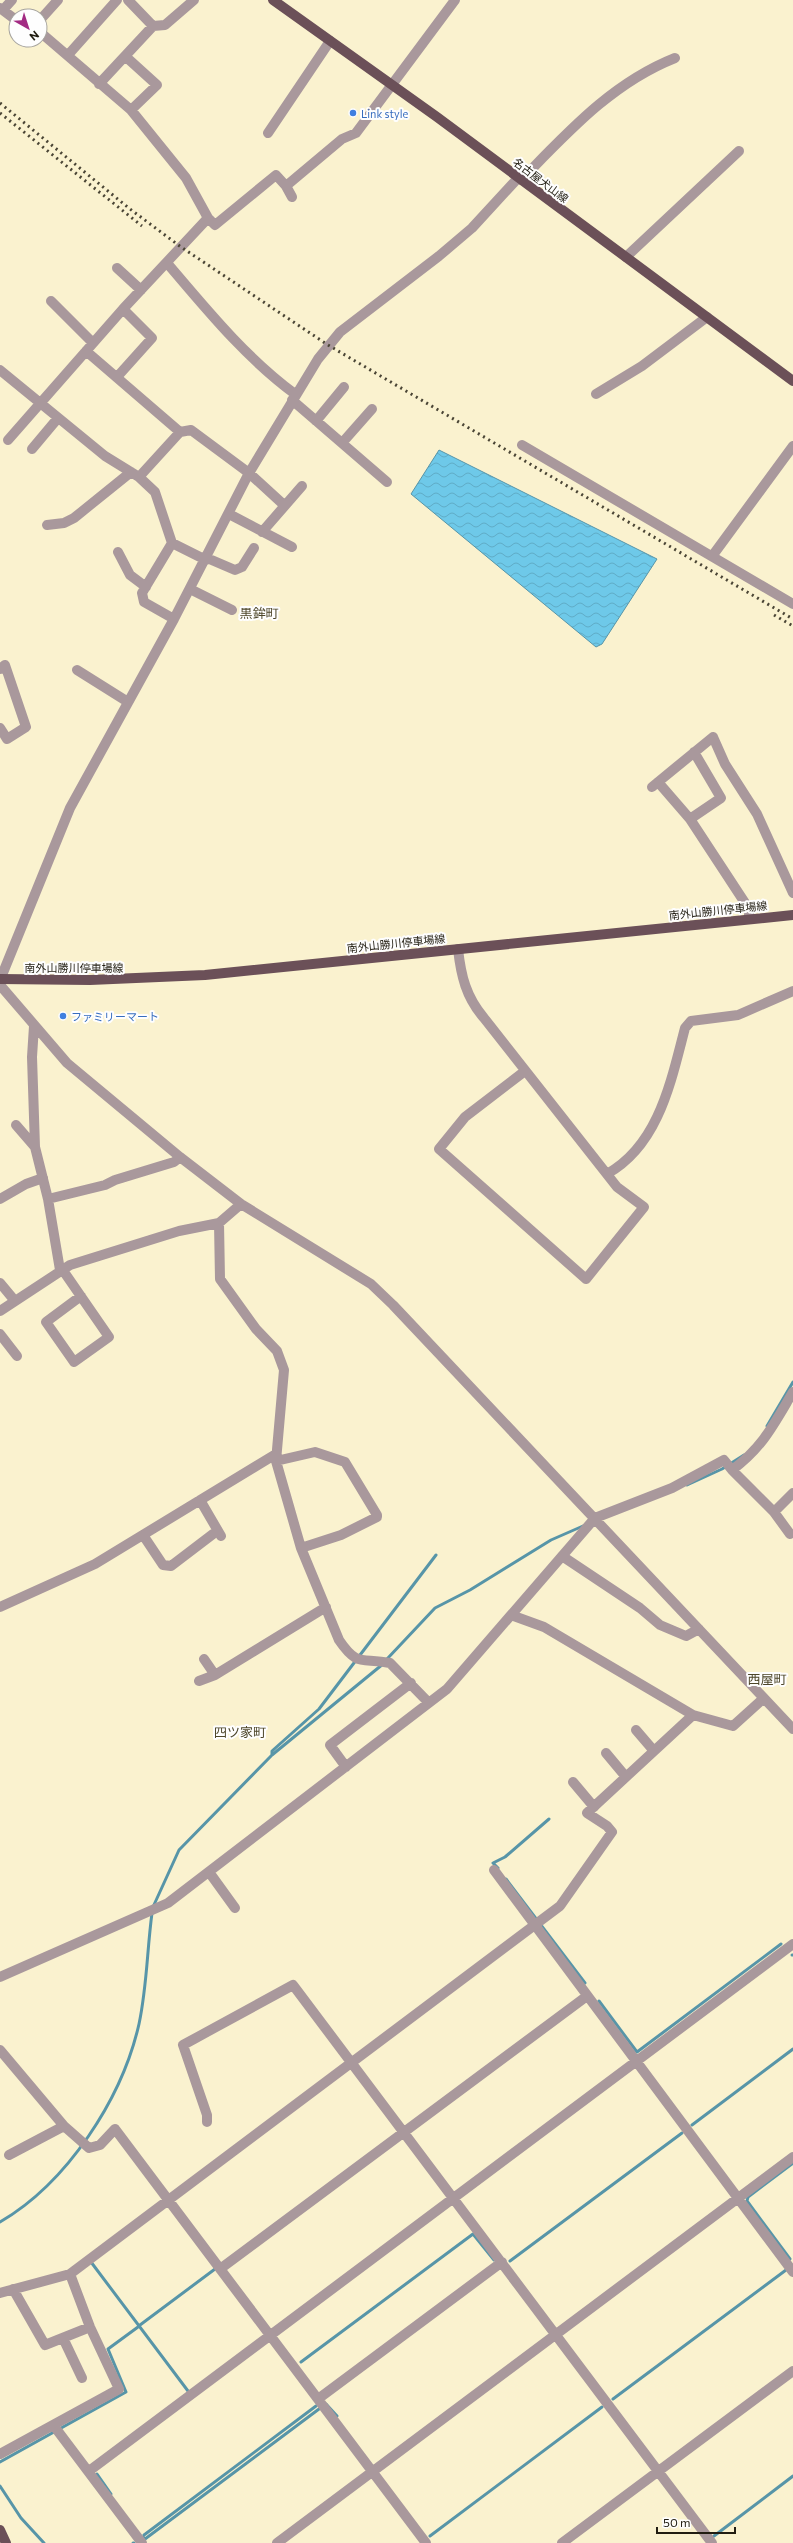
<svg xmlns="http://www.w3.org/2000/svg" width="793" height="2543" font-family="Commissioner,'Noto Sans JP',sans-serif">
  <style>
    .water { fill: url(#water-waves); stroke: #5795a8 }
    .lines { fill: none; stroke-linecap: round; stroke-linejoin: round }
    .stream { stroke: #5795a8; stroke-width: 3 }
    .minor { stroke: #a9989c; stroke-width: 10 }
    .major { stroke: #6b5058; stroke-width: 10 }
    .rail { stroke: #4a4535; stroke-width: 3; stroke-dasharray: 2 4; stroke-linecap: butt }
    .shop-dot { fill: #3f7fe0; stroke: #fefefe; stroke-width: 1.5 }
    .labels { text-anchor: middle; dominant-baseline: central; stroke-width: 4; stroke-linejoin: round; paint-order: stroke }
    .shop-label { font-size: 11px; fill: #366cbe; stroke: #fefefe; text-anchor: start }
    .street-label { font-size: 11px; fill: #211d11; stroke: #fefefe }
    .quarter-label { font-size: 13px; fill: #4d4629; stroke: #fefefe }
  </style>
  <defs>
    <pattern id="water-waves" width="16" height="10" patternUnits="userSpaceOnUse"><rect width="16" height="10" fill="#6ec9e9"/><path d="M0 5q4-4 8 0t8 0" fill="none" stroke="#5facc7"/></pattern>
  </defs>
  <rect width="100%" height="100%" fill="#faf2cf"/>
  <path class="water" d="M439,450L657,559L602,644L596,647L411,494Z"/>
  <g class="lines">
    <path class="stream" d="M767,1426L793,1382
      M687,1485L722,1469L744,1455
      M387,1659L435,1608L470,1590L551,1540L583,1526
      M272,1755V1751L319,1709L436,1555
      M498,1868L493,1863L505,1857L549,1819
      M506,1879L585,1983
      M153,1907L179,1850L272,1755L383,1664
      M792,1955H793
      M599,2001L637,2052L781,1944
      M692,2125L793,2049
      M0,2222C67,2183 122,2099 139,2024C147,1987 147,1950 152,1913
      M790,2259L747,2201L748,2197L793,2163
      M510,2261L682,2133
      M91,2262L188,2391
      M140,2325L215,2269
      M301,2362L473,2234L494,2260
      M613,2399L786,2270
      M326,2404L337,2416
      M0,2462L126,2392L108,2349L138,2327
      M97,2474L111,2494
      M0,2486L21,2518L44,2543
      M144,2535L316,2406
      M430,2536L602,2407
      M714,2536L793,2476
      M143,2537L145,2539L319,2409
      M133,2543H134"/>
    <path class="minor" d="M128,0L153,26
      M0,8L16,20
      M3,10L12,0
      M40,20L58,0
      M40,32L131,110L186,178L208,218L215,225L276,175L286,186L342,139L356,133L455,0
      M68,55L117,0
      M125,56L157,85L131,110
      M99,84L153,26L165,25L194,0
      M268,133L330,41
      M521,180C568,132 612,83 675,58
      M286,186L292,197
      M626,257L739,151
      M167,263C207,310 245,357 295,394
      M117,268L141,290
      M51,301L93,343
      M86,351L180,432L191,430L249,473L284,505
      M0,370L105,456L139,477L155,492L172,543L206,560
      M117,377L152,338L123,309
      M596,394L642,366L707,317
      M292,400L387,482
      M316,421L344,387
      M8,440L123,309L208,218
      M342,443L372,409
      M522,445L793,604
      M32,449L58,418
      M139,477L180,432
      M229,514L292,547
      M47,525L64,523L74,518L131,472
      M262,532L302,486
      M172,543L142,593L144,602L174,619
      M118,552L130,575L146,587
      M713,555L793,446
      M207,558L235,570L242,567L254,548
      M190,589L232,610
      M0,669L5,665L26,727L7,739L0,728
      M77,670L128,702
      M658,782L690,819L749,909V919
      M652,787L713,737L725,764L757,814L793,893
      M690,819L721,798L694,752
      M458,949C461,976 466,997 484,1018L617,1187L644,1207L586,1279L439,1149L465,1117L525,1071
      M0,980L70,808L174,619L249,473L318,359L340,332L439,256L472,228L518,178
      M0,985L67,1063L180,1157L241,1204L371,1284L393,1305L793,1729
      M34,1026L32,1057L35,1147
      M16,1125L35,1147L48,1199L60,1270
      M607,1174C659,1145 671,1081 685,1028L691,1021L738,1015L793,991
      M0,1199L26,1184L43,1178
      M48,1199L105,1185L115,1180L174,1162L180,1157
      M219,1223L220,1279L256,1329L277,1351L284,1370L276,1461L301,1548L339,1640C358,1668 362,1657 390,1663L429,1703
      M62,1269L109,1337L74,1362L46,1322L81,1296
      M0,1283L15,1301
      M0,1311L70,1265L179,1231L219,1223L241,1204
      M0,1334L17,1356
      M276,1461L315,1452L345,1462L377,1515V1517L341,1535L301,1548
      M732,1470L774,1512L790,1534
      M200,1500L221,1536
      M774,1512L793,1493
      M143,1535L163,1565L171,1566L213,1534
      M562,1556L640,1608L660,1625L686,1636L699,1629
      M0,1607L95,1564L276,1454
      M511,1615L544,1627L693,1715L733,1726L764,1698
      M204,1659L215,1675
      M199,1681L215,1675L326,1607
      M636,1730L654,1751
      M606,1753L626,1777
      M346,1767L330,1745L411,1683
      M573,1782L594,1807
      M494,1870L793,2272
      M209,1872L235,1908
      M0,1977L168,1903L447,1689L595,1518L672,1488L724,1460L732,1470C763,1447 774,1424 793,1392
      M0,2050L64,2126L89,2148L100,2145L115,2129L426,2543
      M207,2122V2115L183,2045L293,1985L712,2543
      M9,2155L64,2126
      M220,2269L587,1996
      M13,2289L45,2345L90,2327
      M0,2293L70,2274L560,1906L612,1832L607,1826L587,1813L693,1715
      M63,2338L82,2378
      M318,2399L502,2262
      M54,2426L142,2543
      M0,2454L119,2389L90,2327L70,2274
      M89,2471L793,1944
      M277,2543L793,2157
      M562,2543L793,2371"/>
    <path class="major" d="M273,0L437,117L793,381
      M0,979L90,980L205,975L793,915
      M0,2530L6,2543"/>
    <path class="rail" d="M0,103L130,209L181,247L328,345L793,619
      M0,113L142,226
      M774,615L793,626"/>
  </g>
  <g class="shop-dot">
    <circle cx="353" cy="113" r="4"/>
    <circle cx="63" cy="1016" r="4"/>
  </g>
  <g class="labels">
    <g class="shop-label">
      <text x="361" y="113">Link style</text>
      <text x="71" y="1016">ファミリーマート</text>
    </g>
    <g class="street-label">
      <text transform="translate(541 180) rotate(37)">名古屋犬山線</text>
      <text transform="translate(718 910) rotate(-6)">南外山勝川停車場線</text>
      <text transform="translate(396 943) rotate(-6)">南外山勝川停車場線</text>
      <text x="74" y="967">南外山勝川停車場線</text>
    </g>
    <g class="quarter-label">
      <text x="259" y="613">黒鉾町</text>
      <text x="767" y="1679">西屋町</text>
      <text x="240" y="1732">四ツ家町</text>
    </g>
  </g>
  <g transform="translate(28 28) rotate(141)"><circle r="19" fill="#fefefe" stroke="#a6a49f"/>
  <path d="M0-3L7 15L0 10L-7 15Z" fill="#a32b83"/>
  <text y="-6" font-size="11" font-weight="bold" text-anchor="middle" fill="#211d11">N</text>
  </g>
  <path d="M657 2527v6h78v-6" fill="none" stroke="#211d11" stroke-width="2"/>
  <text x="663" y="2527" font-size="12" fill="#211d11" stroke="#fefefe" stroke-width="3" paint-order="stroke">50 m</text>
</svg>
